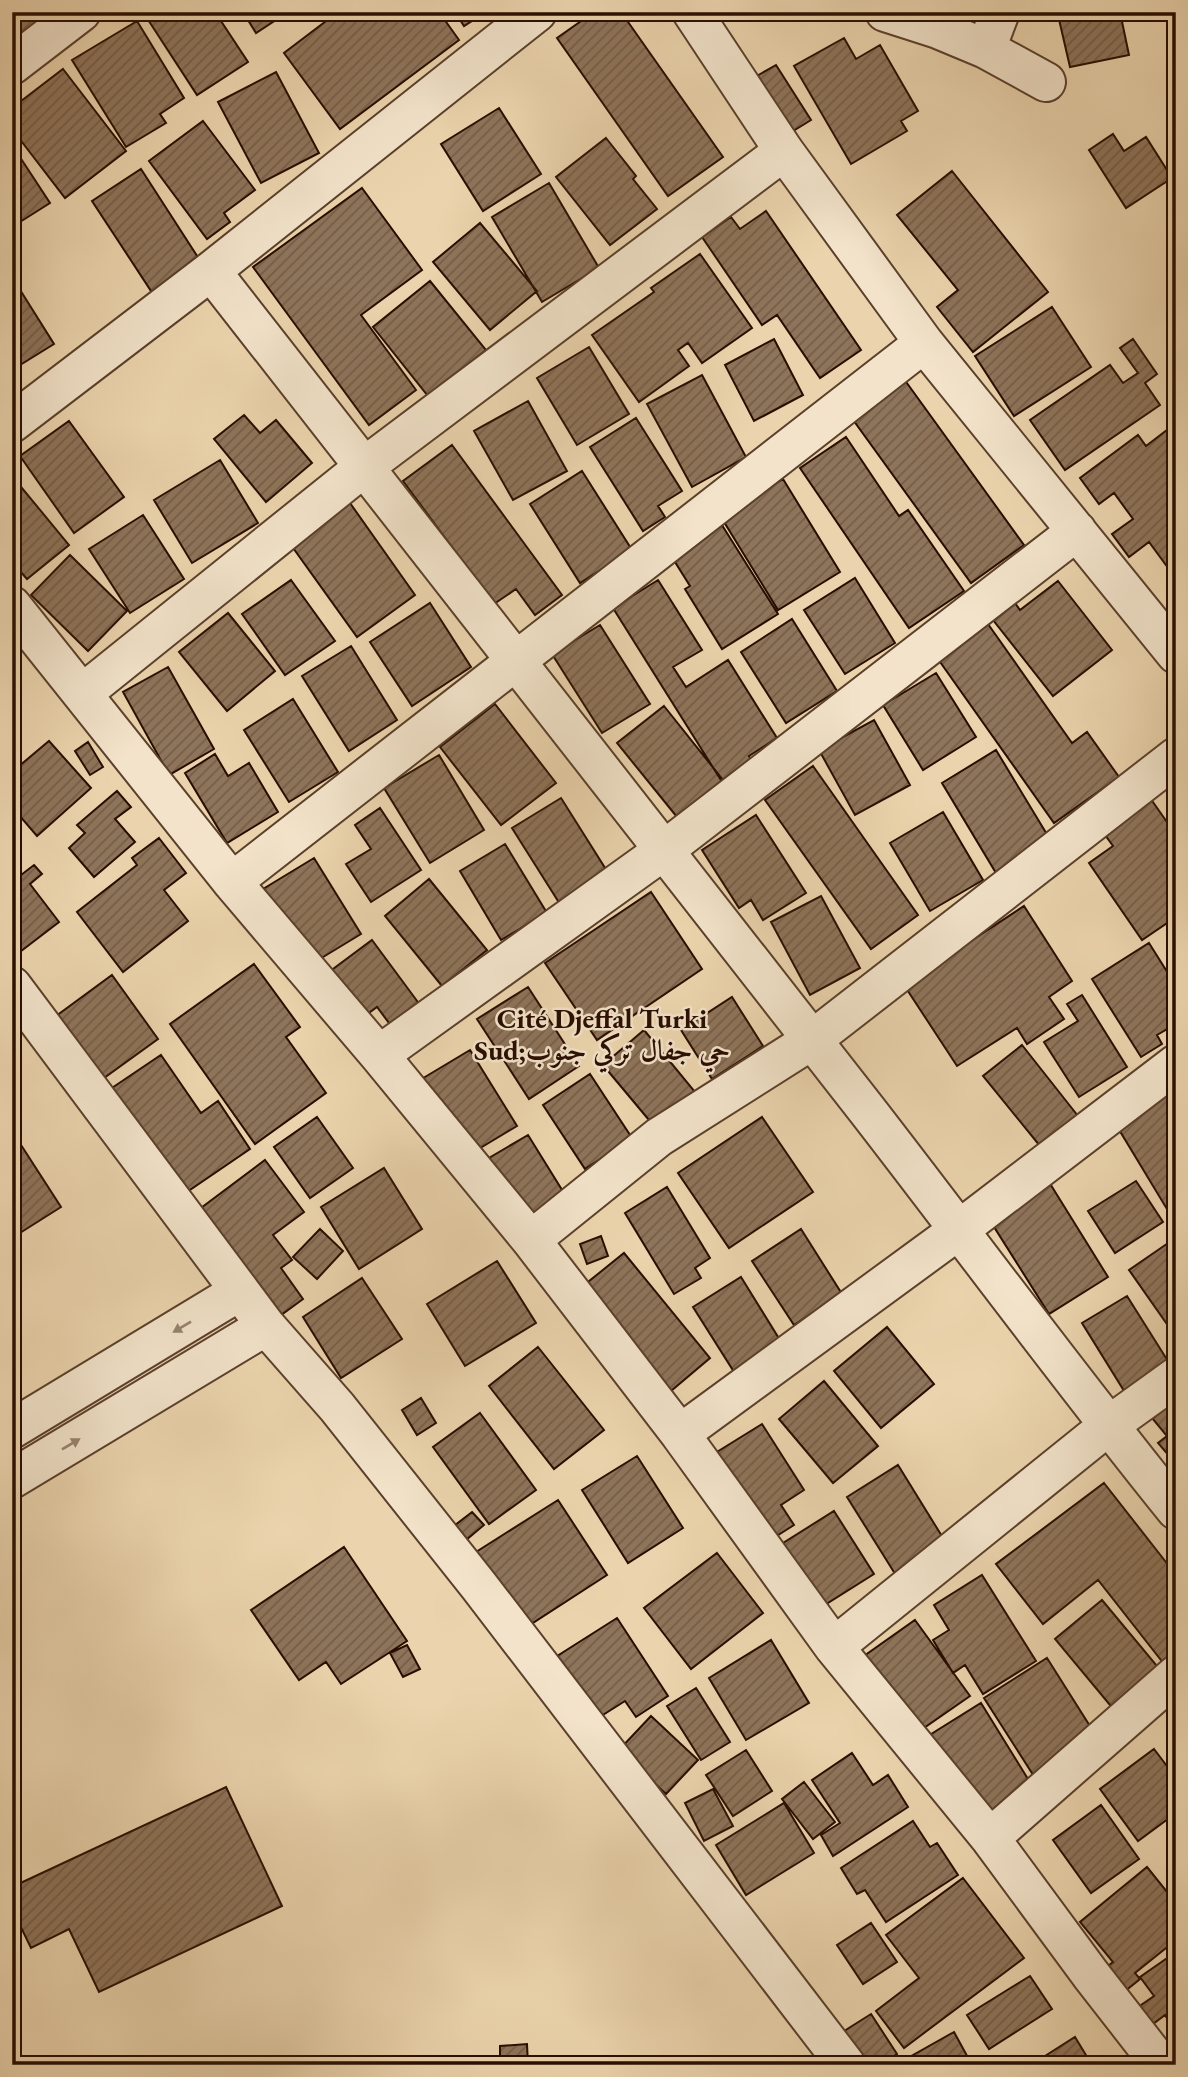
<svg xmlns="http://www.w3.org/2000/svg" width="1188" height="2077" font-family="'EB Garamond',Amiri,serif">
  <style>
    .building { fill: url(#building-hatch); stroke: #290d00; stroke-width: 2 }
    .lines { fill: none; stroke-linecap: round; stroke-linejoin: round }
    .minor-casing { stroke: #5a3f2b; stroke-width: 42 }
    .tertiary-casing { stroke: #5a3f2b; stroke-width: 42 }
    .minor { stroke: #f2e3ca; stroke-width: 38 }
    .tertiary { stroke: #f2e3ca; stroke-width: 38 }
    .oneway { fill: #98836f }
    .labels { text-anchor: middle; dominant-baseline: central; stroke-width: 5; stroke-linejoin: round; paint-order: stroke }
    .neighbourhood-label { font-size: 28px; font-weight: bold; fill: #290d00; stroke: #f2e3ca }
  </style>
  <defs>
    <pattern id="building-hatch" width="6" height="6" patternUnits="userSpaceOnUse" patternTransform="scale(1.75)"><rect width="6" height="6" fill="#8e745a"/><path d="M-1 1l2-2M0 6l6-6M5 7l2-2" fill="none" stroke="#745e48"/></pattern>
  </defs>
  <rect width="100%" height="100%" fill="#ebd4ad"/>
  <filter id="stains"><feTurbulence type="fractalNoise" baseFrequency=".00286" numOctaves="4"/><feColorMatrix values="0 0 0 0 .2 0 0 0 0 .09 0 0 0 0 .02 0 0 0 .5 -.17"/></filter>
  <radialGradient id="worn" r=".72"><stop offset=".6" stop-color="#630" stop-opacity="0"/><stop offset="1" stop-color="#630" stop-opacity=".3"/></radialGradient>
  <path class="building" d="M12,12H33L46,30L12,54Z
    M143,12H215L248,62L197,95Z
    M243,12H288L256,33Z
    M338,12H439L459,40L340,129L284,53Z
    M455,12H486L464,26Z
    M594,12H621L723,157L668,196L557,38Z
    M1072,12H1120L1129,55L1070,67L1058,15Z
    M137,21L184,98L160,114L166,123L126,147L72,60Z
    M844,38L856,59L880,45L918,111L901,121L907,131L851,164L794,66Z
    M776,65L811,120L790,133L755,77Z
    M63,69L126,151L65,198L12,129V108Z
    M276,72L319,153L261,183L218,102Z
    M499,108L541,174L483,211L441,144Z
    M203,121L255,190L224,213L230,222L207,239L149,161Z
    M1113,134L1124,151L1146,137L1172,178L1126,208L1089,150Z
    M606,138L636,176L633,179L657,209L610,245L556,177Z
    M12,145L50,203L12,227Z
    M141,169L201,262L153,294L92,201Z
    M952,171L1048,292L973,352L937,307L958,290L897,215Z
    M549,183L599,268L542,302L492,217Z
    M362,188L422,270L361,315L416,390L369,425L253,267Z
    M766,211L861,350L820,378L777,315L762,325L702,237L731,217L740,229Z
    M480,223L537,291L490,330L433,262Z
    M700,254L752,328L702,363L688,343L678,350L689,366L639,402L592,335L654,292L651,288Z
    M12,277L54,344L12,370Z
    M430,281L486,350L428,396L373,327Z
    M1052,307L1091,367L1014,416L975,356Z
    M774,339L803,395L754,421L725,365Z
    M1133,339L1157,374L1145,383L1160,405L1065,470L1030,420L1110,365L1123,383L1138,373L1120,348Z
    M589,347L629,414L577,445L537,378Z
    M702,375L746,457L692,487L647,404Z
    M904,379L1024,545L971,583L851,417Z
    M528,401L567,471L513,500L474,431Z
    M244,415L260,433L276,420L312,463L266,502L214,439Z
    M636,418L682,491L658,506L665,517L643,531L590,447Z
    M69,421L124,497L74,533L20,456Z
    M1176,423V569L1171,572L1149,542L1129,557L1112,534L1133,519L1114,493L1099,504L1080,478L1138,435L1146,446Z
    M846,437L899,516L908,510L964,591L909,628L800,468Z
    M452,445L562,595L535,615L516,589L494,604L403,481Z
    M220,460L258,523L192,563L154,500Z
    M582,471L632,550L580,583L530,504Z
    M12,476L69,545L27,579L12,562Z
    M783,479L840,572L778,610L721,517Z
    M350,503L415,595L357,637L291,545Z
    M715,514L778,614L722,649L685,589L690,586L665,546Z
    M143,515L184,579L130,613L89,549Z
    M70,555L127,611L88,651L31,595Z
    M855,578L895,643L845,674L804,610Z
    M291,580L335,641L285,675L242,614Z
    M658,580L702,650L673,667L686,687L728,660L777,738L749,756L755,766L724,785L613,608Z
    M1058,581L1112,650L1053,696L993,620L1015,603L1020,610Z
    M430,603L471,667L412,706L370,642Z
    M228,613L275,671L227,711L179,652Z
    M792,619L837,691L786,723L741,652Z
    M988,624L1072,743L1087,732L1119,777L1054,823L938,659Z
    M600,625L650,704L602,733L552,654Z
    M351,646L397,720L349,751L302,676Z
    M168,667L214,749L169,775L123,692Z
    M936,673L976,737L923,770L883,705Z
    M293,699L338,772L289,802L244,730Z
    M495,704L556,783L501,825L440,747Z
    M664,706L723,780L677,817L617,743Z
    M874,720L910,785L855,815L819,750Z
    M49,741L91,788L37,836L12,807V772Z
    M88,742L103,767L90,775L75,751Z
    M996,750L1054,846L1002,883L942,783Z
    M215,754L228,776L249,763L278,812L227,843L185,773Z
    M439,755L484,830L430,863L384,788Z
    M813,766L918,915L871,949L765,800Z
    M117,791L131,807L115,819L135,842L94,877L69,848L85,833L77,825Z
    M1148,795L1174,832L1176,831V917L1142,940L1089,863L1113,846L1100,828Z
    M561,798L612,879L563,909L512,828Z
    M380,808L421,870L371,902L346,864L371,849L355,825Z
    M943,812L983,880L930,911L890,843Z
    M756,815L806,893L763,920L751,900L739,908L702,850Z
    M159,838L186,873L164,890L188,921L123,972L77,912L137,865L132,858Z
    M505,844L547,913L501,940L460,871Z
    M314,858L361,934L310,965L263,889Z
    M34,865L42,874L30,884L59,922L12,958V882Z
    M429,879L487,950L442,986L385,916Z
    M651,892L702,969L597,1040L545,963Z
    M821,896L860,968L810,995L771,922Z
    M1024,906L1072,981L1049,997L1064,1019L1027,1044L1017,1028L957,1066L904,985Z
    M372,940L423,1009L395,1031L377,1007L358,1021L325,975Z
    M1149,943L1176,986V1024L1157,1035L1162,1044L1141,1057L1092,979Z
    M254,964L300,1027L286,1037L326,1093L255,1144L170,1024Z
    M112,975L158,1039L97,1083L52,1019Z
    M528,987L579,1066L529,1099L477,1019Z
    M1082,995L1127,1067L1079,1097L1044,1042L1078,1021L1067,1004Z
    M732,997L763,1046L712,1079L681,1030Z
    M644,1030L700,1098L659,1132L603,1065Z
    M1022,1045L1078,1116L1040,1146L983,1076Z
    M470,1050L517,1126L467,1156L420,1080Z
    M161,1055L201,1113L218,1101L250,1149L178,1198L106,1092Z
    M590,1074L632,1138L585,1169L543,1105Z
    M1173,1088L1176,1093V1224L1115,1123Z
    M317,1117L353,1168L310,1198L274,1147Z
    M762,1117L813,1192L729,1248L678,1173Z
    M12,1131L61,1207L12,1238Z
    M528,1135L567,1198L521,1226L482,1162Z
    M265,1160L304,1212L273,1235L292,1260L281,1268L303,1299L277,1318L197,1211Z
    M384,1168L422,1229L359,1269L321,1207Z
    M1136,1181L1163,1222L1115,1253L1088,1211Z
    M1049,1182L1108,1277L1049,1314L989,1219Z
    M667,1187L710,1258L695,1268L701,1278L674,1294L625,1213Z
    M320,1229L343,1251L317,1279L293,1257Z
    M801,1229L842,1294L794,1325L752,1261Z
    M601,1236L608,1256L587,1264L580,1244Z
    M1174,1239L1176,1241V1337L1129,1270Z
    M624,1253L710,1358L665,1396L578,1290Z
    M497,1261L536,1323L465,1366L427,1304Z
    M741,1277L783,1345L736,1375L693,1307Z
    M362,1278L402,1339L341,1378L303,1317Z
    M1127,1296L1171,1366L1126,1394L1082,1323Z
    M887,1327L934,1384L881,1428L834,1371Z
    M538,1347L604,1430L554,1469L489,1386Z
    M824,1381L878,1446L833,1483L779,1419Z
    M1176,1389V1464L1158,1443L1167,1436L1148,1413Z
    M421,1398L436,1423L417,1435L402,1410Z
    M480,1413L536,1490L489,1524L433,1447Z
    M762,1424L804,1490L781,1505L794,1525L767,1542L712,1455Z
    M637,1456L683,1528L628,1563L582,1490Z
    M898,1465L948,1546L897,1577L847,1497Z
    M1104,1483L1176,1575L1175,1678L1098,1580L1043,1624L996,1564Z
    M558,1500L607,1575L525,1628L476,1552Z
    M834,1511L874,1574L823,1606L783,1543Z
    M472,1512L484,1525L466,1540L454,1526Z
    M344,1547L407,1641L341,1684L326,1662L299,1680L251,1610Z
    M717,1553L763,1613L691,1669L644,1608Z
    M982,1575L1036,1661L983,1694L965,1665L953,1673L933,1640L949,1630L934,1605Z
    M1102,1600L1167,1678L1120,1717L1055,1639Z
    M617,1618L668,1696L636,1717L625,1701L595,1720L554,1658Z
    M915,1620L970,1696L918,1732L864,1656Z
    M771,1640L809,1703L746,1740L709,1678Z
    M407,1645L420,1669L403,1677L390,1653Z
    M1047,1658L1100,1742L1037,1781L984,1698Z
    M696,1688L730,1742L701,1760L667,1706Z
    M981,1703L1036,1792L984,1825L928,1736Z
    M651,1716L698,1760L666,1794L619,1750Z
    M1154,1749L1176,1778V1813L1138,1841L1100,1789Z
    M746,1750L772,1791L733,1816L706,1775Z
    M852,1753L873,1785L888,1775L908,1807L833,1856L821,1835L840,1823L812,1780Z
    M804,1782L835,1822L813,1839L782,1799Z
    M226,1787L282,1906L99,1992L69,1929L31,1948L12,1909V1887Z
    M713,1789L733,1826L704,1841L685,1803Z
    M784,1803L814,1853L746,1895L716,1845Z
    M1101,1805L1139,1859L1091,1893L1053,1840Z
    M913,1821L930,1847L937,1843L958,1875L886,1922L865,1890L857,1894L841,1868Z
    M1147,1867L1176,1903V1940L1135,1973L1140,1979L1119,1996L1100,1972L1113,1962L1080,1922Z
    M963,1878L1024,1958L904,2048L876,2011L919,1978L886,1935Z
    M871,1923L897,1962L863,1984L837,1945Z
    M1176,1952V2015L1168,2020L1165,2015L1145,2030L1131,2012L1154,1996L1140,1977Z
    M1030,1976L1052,2009L989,2049L967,2015Z
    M871,2014L897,2054L881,2065H862L841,2033Z
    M954,2032L972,2065H901L899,2063Z
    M1075,2037L1092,2065H1031Z
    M527,2044L528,2065H500V2046Z"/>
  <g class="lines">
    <g class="minor-casing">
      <path id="minor" d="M692,12L784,151L924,343L1176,654
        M885,12L938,29L986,49L1046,82
        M986,49L1000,12
        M12,65L81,12
        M211,271C429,551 649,830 867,1110C970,1243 1070,1379 1176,1510
        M12,423L211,271L537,12
        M12,606L232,882L379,1055L531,1240L680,1434L834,1647L990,1838L1091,1975L1161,2065
        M83,693L364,467L784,151
        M232,882L924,343
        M379,1055L663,851L1077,531
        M531,1240L659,1137L812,1040L1176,757
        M680,1434L960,1229L1176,1064
        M834,1647L1108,1426L1176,1377
        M990,1838L1176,1675"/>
    </g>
    <g class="tertiary-casing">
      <path id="tertiary" d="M12,986L266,1326L337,1407L479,1586L846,2065
        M12,1429L240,1291
        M12,1479L266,1326"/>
    </g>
    <use href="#minor" class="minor"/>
    <use href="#tertiary" class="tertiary"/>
  </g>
  <defs><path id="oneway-solid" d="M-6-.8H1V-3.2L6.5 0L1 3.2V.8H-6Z" transform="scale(1.75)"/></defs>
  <g class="oneway">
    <use href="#oneway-solid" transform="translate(182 1327) rotate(149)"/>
    <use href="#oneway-solid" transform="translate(71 1444) rotate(-31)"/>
  </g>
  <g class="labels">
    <g class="neighbourhood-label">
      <text x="602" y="1018">Cité Djeffal Turki<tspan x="602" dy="32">Sud;حي جفال تركي جنوب</tspan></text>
    </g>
  </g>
  <rect width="1188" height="2077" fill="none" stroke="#ebd4ad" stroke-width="42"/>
  <rect x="14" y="14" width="1160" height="2049" fill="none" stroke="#290d00" stroke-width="3.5"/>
  <rect x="21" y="21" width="1146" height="2035" fill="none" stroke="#290d00" stroke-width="2"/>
  <rect width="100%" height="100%" filter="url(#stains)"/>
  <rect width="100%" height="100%" fill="url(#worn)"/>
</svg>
